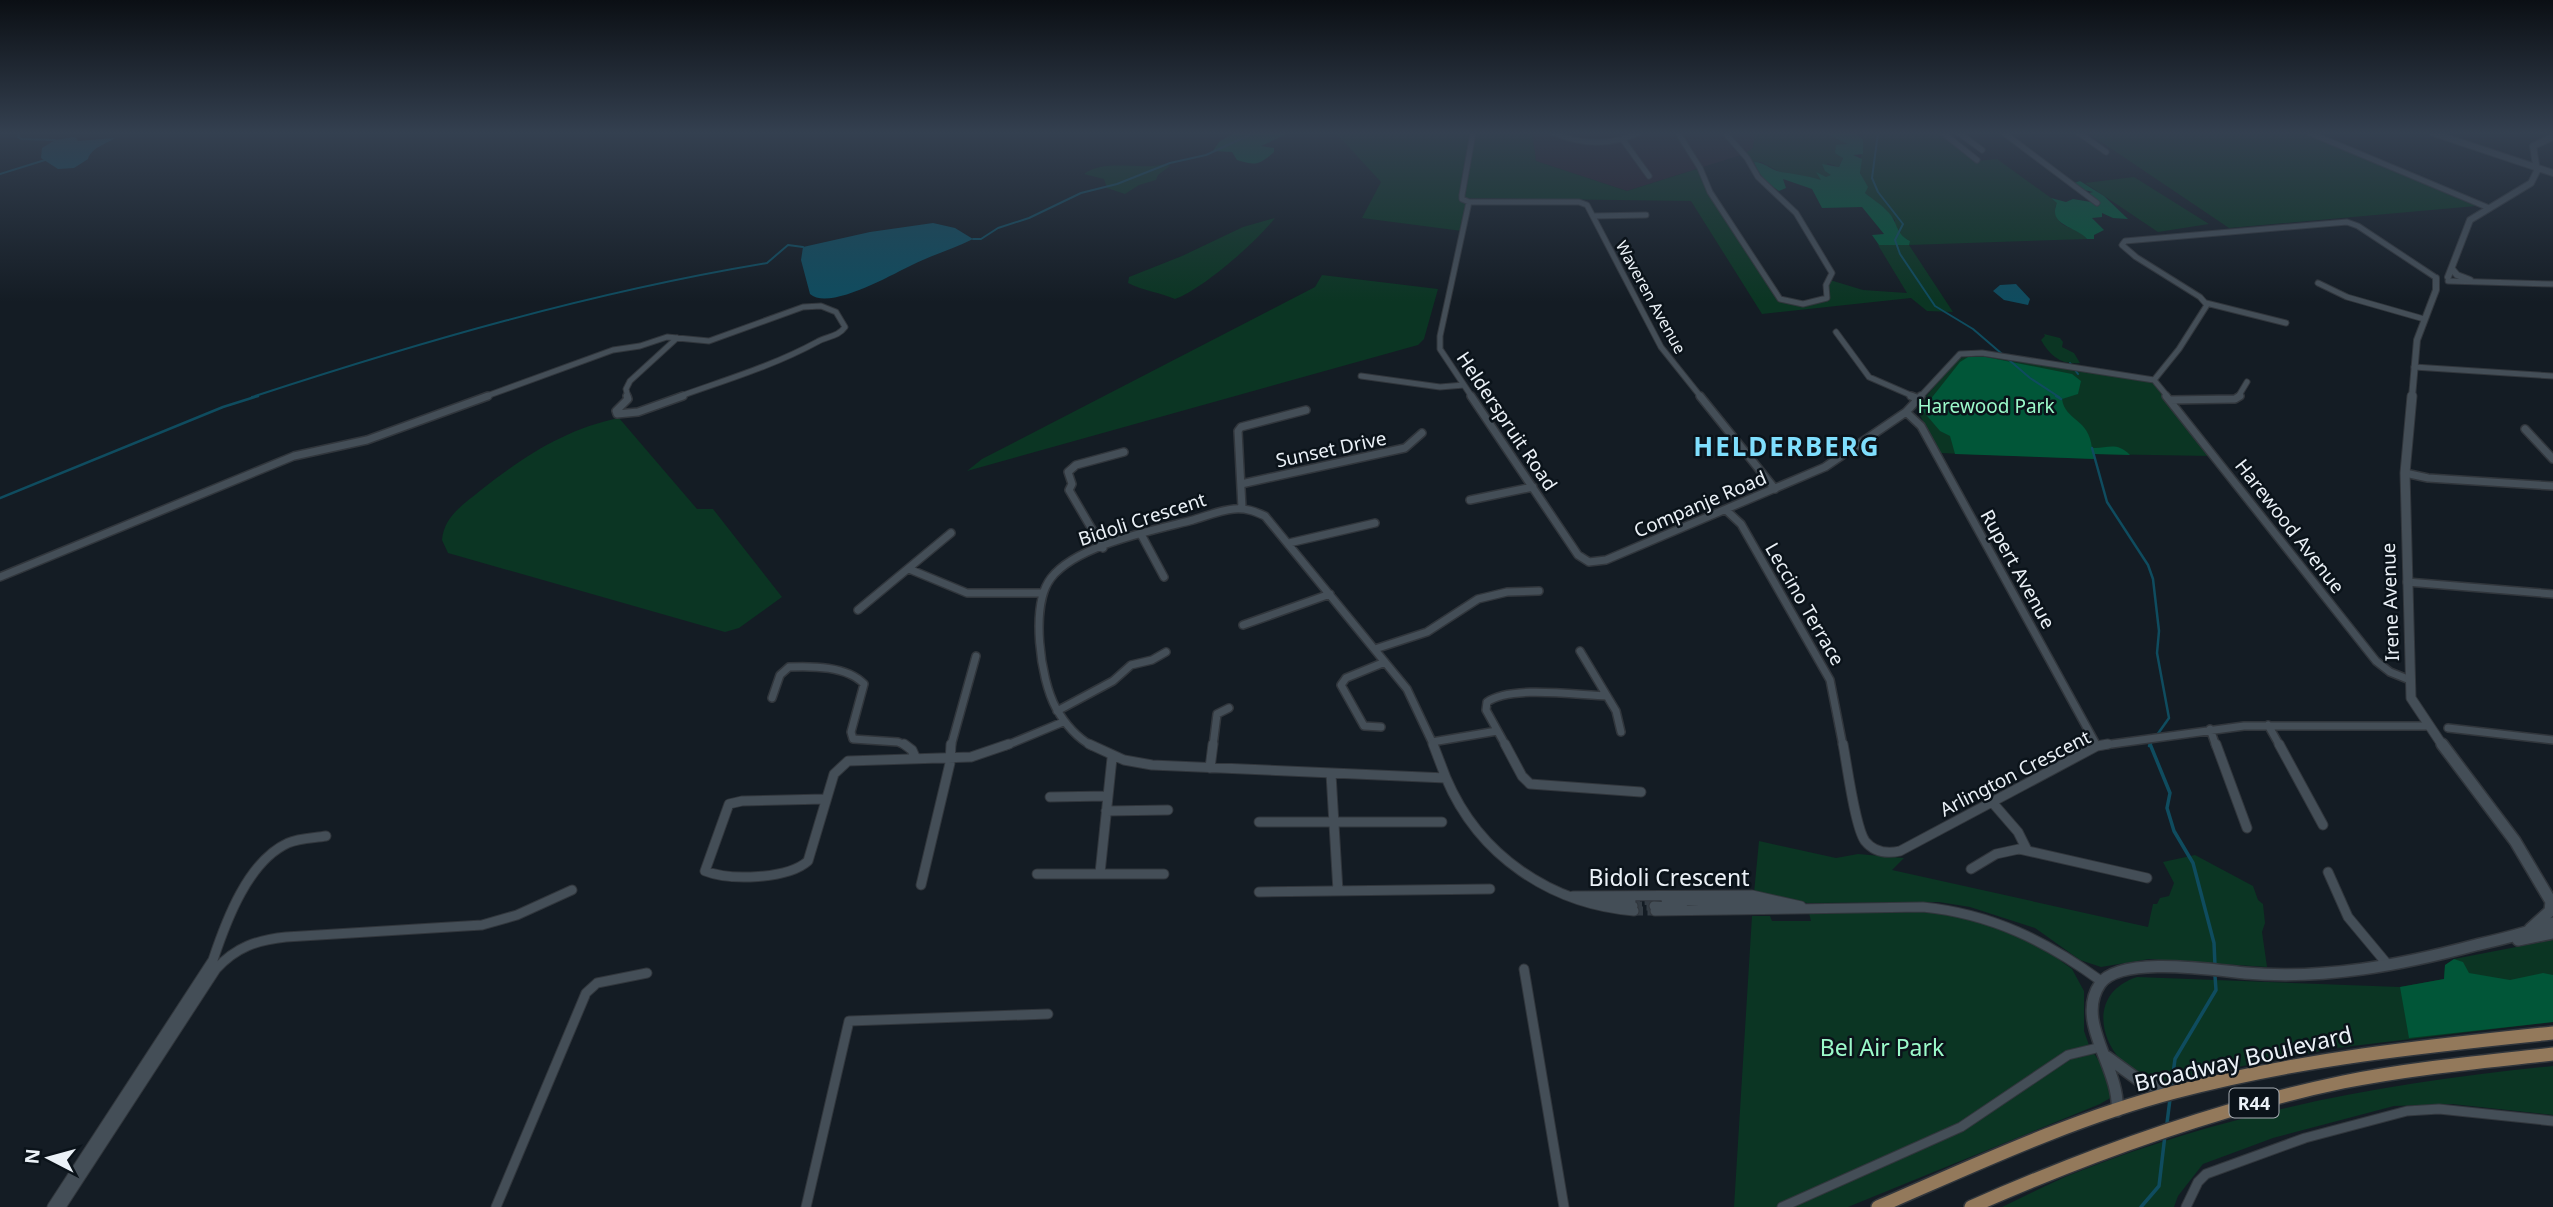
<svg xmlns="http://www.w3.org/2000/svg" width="2553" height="1207" font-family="'Noto Sans',sans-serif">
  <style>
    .education { fill: #271e2c }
    .green { fill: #0b3523 }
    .forest { fill: #015638 }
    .water { fill: #0f4c5f }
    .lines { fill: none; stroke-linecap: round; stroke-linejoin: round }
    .stream-far2 { stroke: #0f4c5f; stroke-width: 2 }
    .stream-far1 { stroke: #0f4c5f; stroke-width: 2.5 }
    .stream { stroke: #0f4c5f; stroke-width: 3.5 }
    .minor-tunnel { stroke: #343c44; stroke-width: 9; stroke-dasharray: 9 4.5; stroke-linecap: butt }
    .minor-far2-casing { stroke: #31363c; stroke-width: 7 }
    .minor-far1-casing { stroke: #31363c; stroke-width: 10 }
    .minor-casing { stroke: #31363c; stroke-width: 11 }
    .tertiary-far2-casing { stroke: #31363c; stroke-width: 8 }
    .tertiary-far1-casing { stroke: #31363c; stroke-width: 11 }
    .tertiary-casing { stroke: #31363c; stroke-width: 14 }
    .primary-casing { stroke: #31363c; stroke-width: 16 }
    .minor-far2 { stroke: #444e57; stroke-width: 5 }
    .minor-far1 { stroke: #444e57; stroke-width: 7 }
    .minor { stroke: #444e57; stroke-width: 9 }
    .tertiary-far2 { stroke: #444e57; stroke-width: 6 }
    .tertiary-far1 { stroke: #444e57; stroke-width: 9 }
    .tertiary { stroke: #444e57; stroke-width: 11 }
    .primary { stroke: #93795b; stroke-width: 13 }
    .labels { text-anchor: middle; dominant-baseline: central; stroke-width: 5; stroke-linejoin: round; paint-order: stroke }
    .far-street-label { font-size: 16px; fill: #ebf1f7; stroke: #0b131a }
    .shield { fill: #0b131a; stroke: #a8aeb5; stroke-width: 2 }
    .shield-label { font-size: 18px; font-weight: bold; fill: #ebf1f7 }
    .park-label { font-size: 19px; fill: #9bfaca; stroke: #0b131a }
    .street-label { font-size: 19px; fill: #ebf1f7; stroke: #0b131a }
    .near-street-label { font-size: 23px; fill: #ebf1f7; stroke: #0b131a }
    .near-park-label { font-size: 23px; fill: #9bfaca; stroke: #0b131a }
    .district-label { font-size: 26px; font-weight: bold; letter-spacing: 2px; fill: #7fdefd; stroke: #0b131a }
  </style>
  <rect width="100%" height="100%" fill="#141c24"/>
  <path class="education" d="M1532,133H1755L1753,148L1744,154L1627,191L1536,161Z"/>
  <path class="green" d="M1336,133H1473L1462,195L1469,202L1462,231L1362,218L1381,182Z
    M1476,133H1532L1536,161L1627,191L1700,168L1710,192L1780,299L1791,304L1827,298L1830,280L1863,290L1907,293L1878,245H1908L1910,241L1901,236L1895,229V220L1865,193L1866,190L1860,172L1863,133H1940L1975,161L1997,159L2058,203L2055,207C2057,234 2075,222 2087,239L1909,245L1953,312L1927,311L1911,298L1762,314L1691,201L1464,198Z
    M1755,133H1831L1837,140L1845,141L1848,145L1839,167L1827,163L1832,176L1824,181L1780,172L1761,162H1750L1744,154L1753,148Z
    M2088,133H2303L2476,206L2229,228Z
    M1165,164L1170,166L1158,175L1156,180L1139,185L1125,194L1107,188L1104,179L1084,174C1106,158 1140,171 1165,164Z
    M2134,177L2209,224L2158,232L2085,183Z
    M1275,218C1255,243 1203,289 1175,299C1159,292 1144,291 1128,283L1129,277L1182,256L1243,227Z
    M1322,275L1438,289L1424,339L1418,345L967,471L982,459L1315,287Z
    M2044,334L2060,338L2063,342L2062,347L2074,353L2080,363C2061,365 2050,356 2041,340L2045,336Z
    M1977,355L2152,382L2211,456L2094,454L2095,459L1940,453L1916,408L1959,358Z
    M619,418L697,509H713L782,597L739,628L725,632L448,553L442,540C444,516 464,504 481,490C523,457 565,429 619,418Z
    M1759,841L1836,858L1858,854L1904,858L1892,870L2148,927L2153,904H2157L2160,898L2169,896L2174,883L2163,862L2195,855L2253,886L2258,900L2263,904L2265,923L2262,932L2267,967L2149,959L2101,967L2080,960L2035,928L1970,907L1939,902L1807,903L1754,893Z
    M1935,912L1970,917L2039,945L2072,969L2084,991V1031L2090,1048L2109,1075L2112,1097L2100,1104L1848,1207H1734L1752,916H1770L1772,921H1811L1809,913Z
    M2553,940V1022L2336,1048L2161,1082C2108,1075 2075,997 2137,977L2400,987L2444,979L2445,965L2454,959Z
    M2553,1066V1115L2452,1104L2394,1106L2273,1138L2203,1164L2178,1196L2174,1207H2002C2028,1195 2053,1181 2080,1171C2232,1111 2391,1082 2553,1066Z"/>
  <path class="forest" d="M1233,133H1289L1261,146L1274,148V152C1259,165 1256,166 1237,160L1232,152L1213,151L1219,142Z
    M1831,133H1855L1863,139V154L1853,155L1862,159L1860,173L1868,187L1865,193C1872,199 1881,204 1887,211C1899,222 1894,233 1910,241L1909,245H1879L1872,235L1884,234L1862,207L1822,208L1812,189L1783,179L1786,188L1779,191C1767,183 1759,176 1754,162C1765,162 1770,170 1781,172C1794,174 1808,176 1821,180L1816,172L1826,177L1831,175L1825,171L1822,164L1839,167L1843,158L1835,153L1836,145L1848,144L1828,135Z
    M2080,181L2104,196L2128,219L2113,218L2102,213V217L2092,218L2104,230L2094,235V239H2087C2077,226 2047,226 2057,203L2051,198L2066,202L2073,199L2091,202L2089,193L2093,192L2080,189L2074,183Z
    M1968,357H1986L2072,374L2081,381L2078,394L2062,399C2065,421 2089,418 2092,448C2107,449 2116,441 2130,455L2094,454L2095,459L1955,454L1950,436L1940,431L1922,410L1960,362Z
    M2454,959L2463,962L2469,973L2510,980L2543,973L2553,975V1022L2409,1038L2400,987L2444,979L2445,965Z"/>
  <path class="water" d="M75,137L78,141L115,138C106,144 91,148 88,159L74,168L58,169L41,158L42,148L55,140Z
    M933,223L955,228L973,239C953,249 932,255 912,265C891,275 829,311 810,294L801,260L803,247L870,232Z
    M2016,284L2030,299L2028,305L2004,300L1993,291L2000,285Z"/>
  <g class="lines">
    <path class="stream-far2" d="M20,133L18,137L21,139L55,140
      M1878,133L1872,178L1878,192L1903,224L1895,240L1900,254L1935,306L1973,329L2030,378L2059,397
      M0,174L45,160
      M973,239H981L998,228L1029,218L1081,193L1117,184L1170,163L1206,155L1254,133
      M2070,363L2078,374
      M252,397C420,342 592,292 767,263L788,245L803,247"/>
    <path class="stream-far1" d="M2056,396L2061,399
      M2092,448L2107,502L2148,565L2153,579L2159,631L2157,653L2169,718L2157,735
      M0,498L223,407L258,396
      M2149,746L2153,740"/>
    <path class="stream" d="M2150,744L2170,793L2167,808L2174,831L2193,863L2214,943L2215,966
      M2171,1088L2175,1059L2216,990L2215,976
      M2167,1123L2170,1099
      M2141,1207L2159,1186L2165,1135"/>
    <path class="minor-tunnel" d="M1631,901L1653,900
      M1633,906H1654
      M1634,911H1655"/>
    <g class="minor-far2-casing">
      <path id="minor-far2" d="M1554,133C1582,145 1610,146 1638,133
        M1678,133L1700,168L1710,192L1780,299L1803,304L1827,298L1826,285L1832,273L1796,213L1758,177L1747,158L1725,133
        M1943,133L1977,160
        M1959,133L1982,150
        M2004,133L2097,203
        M2079,133L2106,152
        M2310,133L2489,208
        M1623,140L1649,176
        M1469,202L1440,336V349L1472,397
        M1469,202H1579L1587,205L1661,347L1701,397
        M1469,202L1462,199V195L1473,133
        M1593,216L1646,215
        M2448,281L2553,284
        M2318,283L2347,297L2424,319
        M2206,303L2286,323
        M1836,332L1869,377L1915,397
        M2414,367L2553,376
        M1361,376L1440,387L1464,385
        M2154,380L2179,349L2207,305L2200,297L2136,257L2122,245L2125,241L2347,222L2358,226L2435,277
        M2154,380L2168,397
        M484,397L613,350L640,346L667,337L709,341L803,307L821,306L836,312L845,327C838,337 827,336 817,342C773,366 725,380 678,397
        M628,397L626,389L630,381L677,338
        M1920,397L1960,354L1982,353L2154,380
        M2238,397L2247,382"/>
    </g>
    <g class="minor-far1-casing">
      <path id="minor-far1" d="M627,396L628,399L616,411L617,414L638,412L683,396
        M1471,396L1578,555L1589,562L1606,560L1825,467L1906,412L1921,396
        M1700,396L1775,489
        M1911,396L1919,399
        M2166,396L2376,661L2390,672L2410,680
        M2170,400L2235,399L2240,396
        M1906,412L1921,426L2097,746
        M2525,429L2553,459
        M2405,473L2428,478L2553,486
        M1241,484L1405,448L1422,433
        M1470,500L1533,487
        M1242,508L1238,431L1241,427L1306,410
        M1726,510L1741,524L1830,680L1843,746
        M1142,536L1164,577
        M1289,543L1375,523
        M1103,548L1069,490L1072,484L1068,472L1076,465L1124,452
        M909,569L967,593H1042
        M0,577L294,456L367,440L488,396
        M2407,582L2553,594
        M858,610L951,533
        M1243,625L1330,594
        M1375,649L1427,632L1478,599L1507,592L1539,591
        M1580,651L1616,711L1621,732
        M772,698L780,675L789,667C812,666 847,666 864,684L851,732L853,739L898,742L907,746
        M1057,711L1113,681L1131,665L1152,660L1166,652
        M2268,725L2280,746
        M1381,727L1364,726L1341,685L1346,678L1385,662
        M2448,728L2553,740
        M2210,729L2216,746
        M1432,742L1497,731
        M951,746L976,656
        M1005,746L1063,722
        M1092,746C1076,737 1065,724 1056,708C1040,679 1030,605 1051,578C1076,545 1154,530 1193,520C1206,516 1221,510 1234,509C1246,508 1254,511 1265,516L1407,689L1434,746
        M1213,746L1217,714L1229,708
        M1506,746L1486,710L1487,702C1511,685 1576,695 1607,696
        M2097,746L2244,726H2428"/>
    </g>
    <g class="minor-casing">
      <path id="minor" d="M904,744L912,750L916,759
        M1089,744L1124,760L1152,765L1446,778
        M1433,744L1446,778
        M1505,744L1522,776L1530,784L1641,792
        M1843,744C1847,765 1855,827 1865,841C1874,852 1887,854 1900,851L2097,746L2108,744
        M2216,744L2247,828
        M2279,744L2323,825
        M1210,768L1213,744
        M1331,774L1338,891
        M1446,778C1479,856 1551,904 1634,911
        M1050,797L1108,796
        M825,799L742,801L729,804L705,871C730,881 788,879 808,861L834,774L848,761L971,757L1009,744
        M1992,802L2018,832L2027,850
        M1106,811L1168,810
        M1259,822H1442
        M1971,869L1996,854L2019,849L2147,878
        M2328,872L2348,917L2388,965
        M1100,873L1112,758
        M1037,874H1164
        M921,885L950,763L951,744
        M1259,892L1490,889
        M1573,896L1752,895L1801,906
        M1594,900L1631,901
        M1666,900L1777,905
        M1616,906H1633
        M1654,906L1683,908
        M1655,911L1923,907C1992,914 2046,941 2101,981
        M1524,969L1564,1207
        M52,1207L213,960C226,921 248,861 288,843C299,838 314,838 326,836
        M61,1207L216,969C236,947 257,940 286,937L482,925L517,915L572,890
        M496,1207L586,993L597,983L647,973
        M806,1207L849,1021L1048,1014
        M1782,1207L1961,1127L2068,1055L2101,1047
        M2186,1207L2198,1182L2206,1174L2305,1138L2407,1111L2439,1109L2553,1121"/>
    </g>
    <g class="tertiary-far2-casing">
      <path id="tertiary-far2" d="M2433,133L2553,173
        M2452,269L2457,275L2470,280
        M2448,277L2470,220L2531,183L2537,171L2533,146L2553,137
        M2412,397L2417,340L2436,290V278"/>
    </g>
    <g class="tertiary-far1-casing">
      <path id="tertiary-far1" d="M2412,396L2405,473L2411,698L2443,746"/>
    </g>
    <g class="tertiary-casing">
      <path id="tertiary" d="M2442,744L2515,841L2553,905
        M2530,929L2550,911L2551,901
        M2518,940L2553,933
        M2107,1057L2140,1081L2171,1092
        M2117,1111C2121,1069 2074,1022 2100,984C2120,955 2214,970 2245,973C2324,980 2401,965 2476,945C2502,939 2529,933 2553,923"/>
    </g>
    <g class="primary-casing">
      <path id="primary" d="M1878,1207C1975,1165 2072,1119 2175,1092C2299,1059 2426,1046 2553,1033
        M1971,1207C2091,1154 2214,1109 2343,1082C2412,1068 2483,1062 2553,1054"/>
    </g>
    <use href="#minor-far2" class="minor-far2"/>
    <use href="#minor-far1" class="minor-far1"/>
    <use href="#minor" class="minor"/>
    <use href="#tertiary-far2" class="tertiary-far2"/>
    <use href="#tertiary-far1" class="tertiary-far1"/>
    <use href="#tertiary" class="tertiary"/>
    <use href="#primary" class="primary"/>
  </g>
  <linearGradient id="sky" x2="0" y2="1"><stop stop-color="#0b0f14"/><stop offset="0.44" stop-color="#344050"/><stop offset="1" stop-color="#344050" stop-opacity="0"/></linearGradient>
  <rect width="2553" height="302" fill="url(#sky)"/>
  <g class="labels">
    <g class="far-street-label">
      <text transform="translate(1651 297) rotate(61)">Waveren Avenue</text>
    </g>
    <rect class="shield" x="2229.5" y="1088.5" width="49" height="29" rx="5"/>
    <g class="shield-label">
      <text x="2254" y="1103">R44</text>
    </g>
    <g class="park-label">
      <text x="1986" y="406">Harewood Park</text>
    </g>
    <g class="street-label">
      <text transform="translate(1507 421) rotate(56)">Helderspruit Road</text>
      <text transform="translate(1331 449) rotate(-12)">Sunset Drive</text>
      <text transform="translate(1700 504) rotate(-23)">Companje Road</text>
      <text transform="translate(1142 519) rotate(-18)">Bidoli Crescent</text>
      <text transform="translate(2290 526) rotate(52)">Harewood Avenue</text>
      <text transform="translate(2018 569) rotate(61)">Rupert Avenue</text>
      <text transform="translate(2390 602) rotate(-92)">Irene Avenue</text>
      <text transform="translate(1805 604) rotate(60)">Leccino Terrace</text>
      <text transform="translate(2015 773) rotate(-27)">Arlington Crescent</text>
    </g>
    <g class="near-street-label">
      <text x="1669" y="877">Bidoli Crescent</text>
      <text transform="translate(2243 1058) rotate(-13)">Broadway Boulevard</text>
    </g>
    <g class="near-park-label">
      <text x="1882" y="1047">Bel Air Park</text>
    </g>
    <g class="district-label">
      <text x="1787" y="446">HELDERBERG</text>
    </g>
  </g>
  <g transform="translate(49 1158) rotate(276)" stroke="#0b131a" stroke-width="5" paint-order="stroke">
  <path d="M0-5L12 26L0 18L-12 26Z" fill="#ebf1f7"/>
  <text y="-10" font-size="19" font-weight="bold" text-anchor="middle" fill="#ebf1f7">N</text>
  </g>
</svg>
